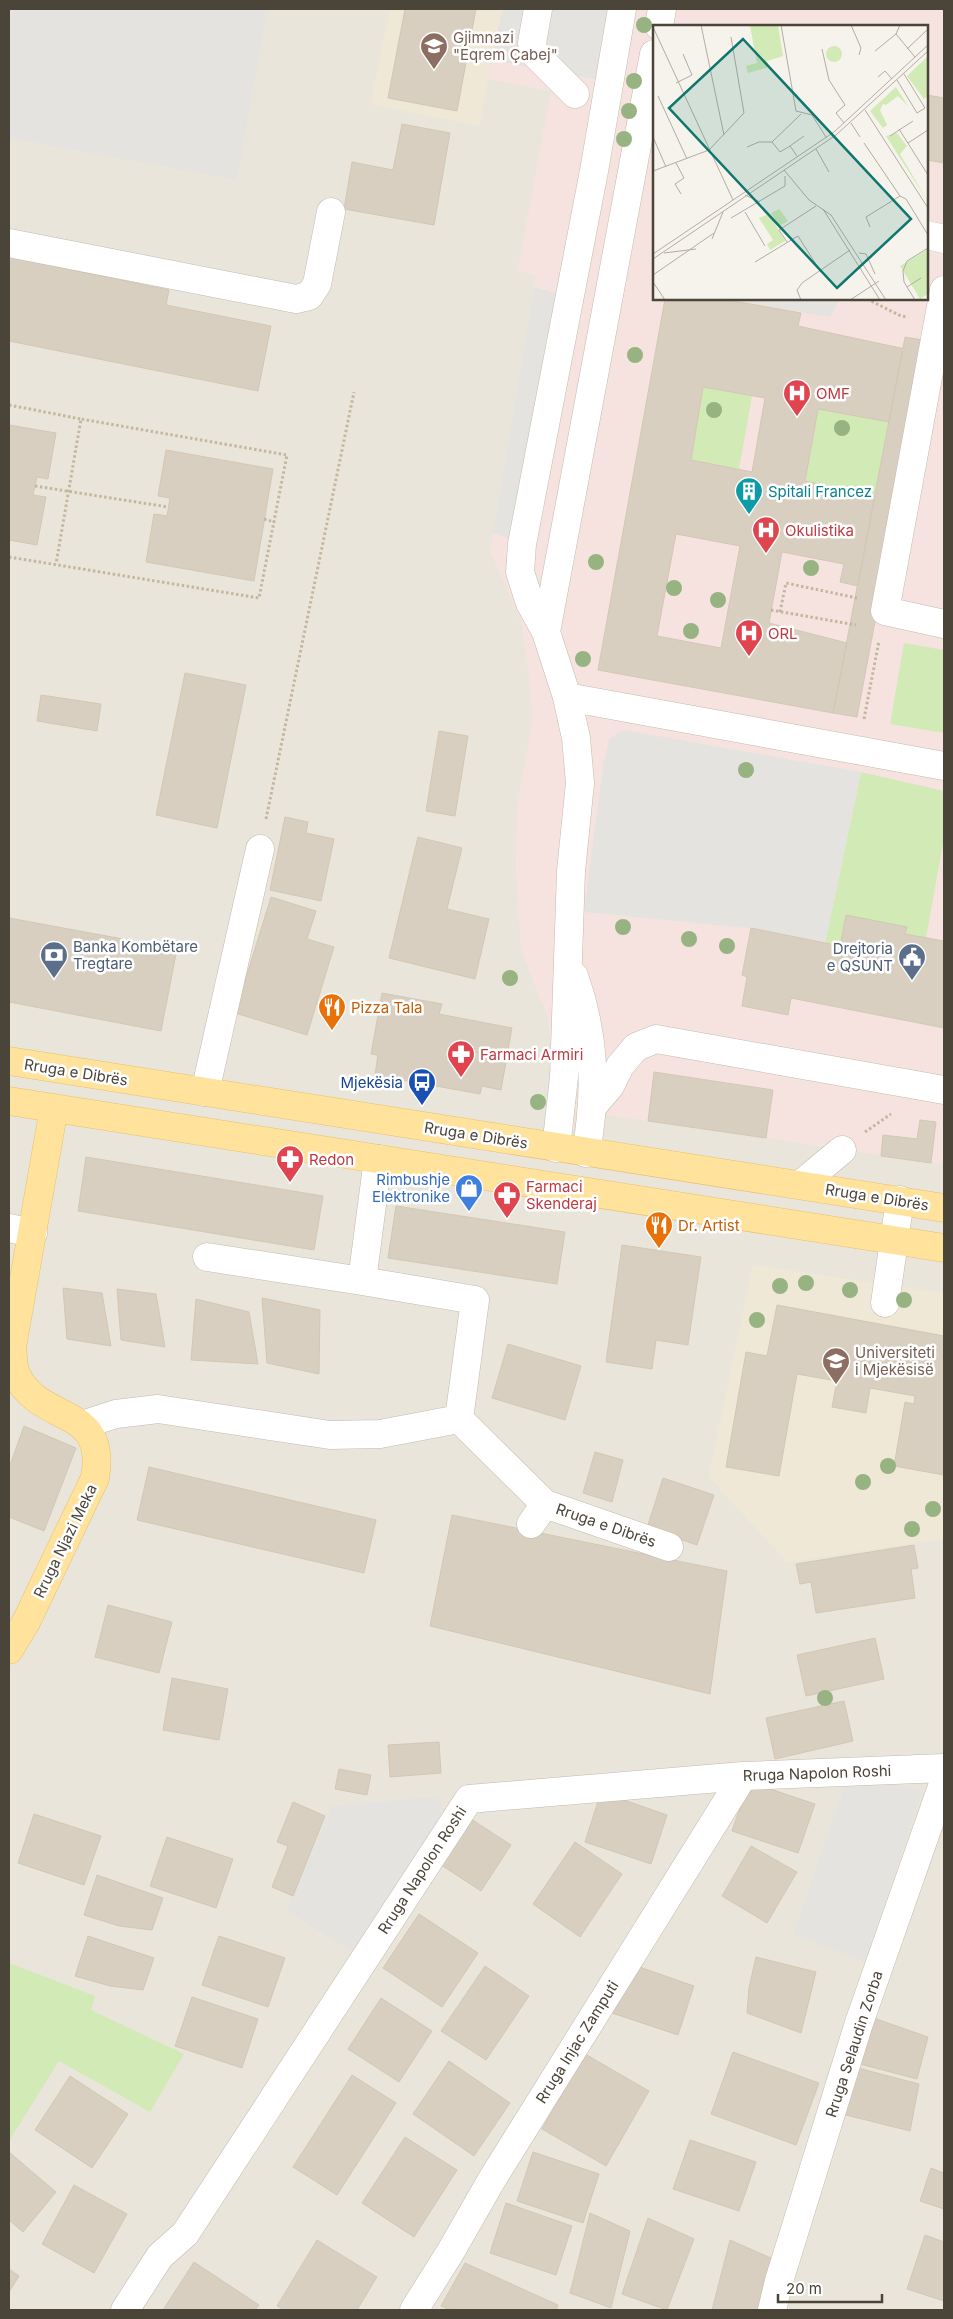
<svg xmlns="http://www.w3.org/2000/svg" width="953" height="2319" font-family="Inter,sans-serif">
  <style>
    .residential { fill: #eae5da; fill-rule: evenodd }
    .education { fill: #efe8d6 }
    .medical { fill: #f6e3e0; fill-rule: evenodd }
    .green { fill: #d2eab5 }
    .parking { fill: #e5e3e0 }
    .building { fill: #d8cfc1; stroke: #d3c7b4; fill-rule: evenodd }
    .lines { fill: none; stroke-linecap: round; stroke-linejoin: round }
    .minor-casing { stroke: #c2bbae; stroke-width: 29 }
    .major-casing { stroke: #e6c16a; stroke-width: 29 }
    .path { stroke: #c4b79f; stroke-width: 3; stroke-dasharray: 2.5 2.5; stroke-linecap: butt }
    .minor { stroke: #fff; stroke-width: 28 }
    .major { stroke: #ffe39c; stroke-width: 28 }
    .tree { fill: #97b381 }
    .labels { text-anchor: middle; dominant-baseline: central; stroke-width: 5; stroke-linejoin: round; paint-order: stroke }
    .education-label { font-size: 15px; fill: #785e54; stroke: #fff; text-anchor: start }
    .health-label { font-size: 15px; fill: #be3a42; stroke: #fff; text-anchor: start }
    .culture-label { font-size: 15px; fill: #0d838f; stroke: #fff; text-anchor: start }
    .service-label { font-size: 15px; fill: #4e5e75; stroke: #fff; text-anchor: start }
    .food-label { font-size: 15px; fill: #c56008; stroke: #fff; text-anchor: start }
    .street-label { font-size: 15px; fill: #4b4439; stroke: #fff }
    .transit-label { font-size: 15px; fill: #164399; stroke: #fff; text-anchor: end }
    .shop-label { font-size: 15px; fill: #366cbe; stroke: #fff; text-anchor: end }
    .inset-road { fill: none; stroke: #b2ada4; stroke-width: 1 }
    .view { fill: #0f766e; fill-opacity: 0.15; stroke: #0f766e; stroke-width: 2.5 }
    .inset-edge { fill: none; stroke: #4b4439; stroke-width: 2.5 }
  </style>
  <rect width="100%" height="100%" fill="#f6f3ec"/>
  <path class="residential" d="M9,9H944V2310H9ZM654,26H927V299H654Z"/>
  <path class="education" d="M390,9H502L479,126L371,104Z
    M753,1265L944,1293V1539L787,1562L709,1477Z"/>
  <path class="medical" d="M502,9H944V1164L559,1108L548,1019L521,949L516,868L517,808L533,720L528,668L521,621L490,551L536,276L518,270L551,91L488,79ZM654,26H927V299H654Z"/>
  <path class="green" d="M703,387L752,396L739,469L691,460Z
    M818,409L889,422L875,496L805,481Z
    M904,643L944,650V733L890,724Z
    M861,772L944,791V838L926,938L905,934L907,928L846,915L840,946L825,943Z
    M9,1963L95,1996L91,2010L184,2054L150,2112L59,2061L9,2141Z"/>
  <path class="parking" d="M9,9H268L237,180L9,138Z
    M502,9H612L599,80L492,60Z
    M534,287L570,297L522,544L493,533Z
    M722,299H840L830,317Z
    M624,730L861,772L825,943L757,929L584,912L603,765L609,739Z
    M896,1785L922,1791L866,1962L793,1935L844,1787Z
    M436,1797L441,1803L440,1833L354,1953L286,1910L332,1806Z"/>
  <path class="building" d="M405,9H476L457,111L388,98Z
    M927,95L944,98V163L927,160Z
    M402,124L450,133L434,225L344,209L352,162L393,170Z
    M9,257L169,290L166,305L271,326L258,391L9,341Z
    M665,299H722L801,313L798,326L905,349L902,353L889,422L818,409L805,481L875,496L858,586L840,582L844,564L782,552L769,623L847,643L833,713L598,670ZM703,387L765,398L752,472L691,460ZM676,534L740,546L721,648L657,636Z
    M905,337L928,341L857,717L833,713Z
    M9,425L56,433L48,479L37,477L33,495L46,497L37,545L9,540Z
    M166,450L273,469L254,581L146,562L154,514L167,516L170,498L158,496Z
    M185,673L246,685L217,828L156,815Z
    M41,695L101,704L97,731L37,721Z
    M439,731L468,736L455,816L426,811Z
    M285,817L308,822L306,833L334,839L321,901L270,890Z
    M418,837L462,848L447,909L489,919L475,979L389,958Z
    M271,897L316,911L307,939L334,947L307,1035L235,1013Z
    M846,915L907,927L905,934L944,941V1028L791,998L788,1015L742,1006L747,977L742,975L751,928L840,946Z
    M9,918L177,949L161,1031L9,1002Z
    M382,993L442,1004L439,1014L512,1028L501,1090L482,1086L480,1094L375,1075L378,1055L371,1054Z
    M654,1072L773,1090L766,1138L648,1121Z
    M920,1120L936,1122L931,1163L881,1156L883,1135L917,1139Z
    M86,1157L323,1196L314,1250L78,1211Z
    M396,1206L565,1232L557,1284L388,1258Z
    M622,1245L701,1257L688,1345L656,1340L652,1369L606,1362Z
    M63,1288L102,1293L111,1346L67,1339Z
    M117,1289L156,1294L165,1347L121,1340Z
    M262,1298L320,1310L319,1374L267,1363Z
    M196,1299L249,1312L258,1364L191,1360Z
    M777,1305L944,1336V1475L894,1466L905,1402L914,1404L915,1396L870,1388L866,1413L832,1407L837,1381L797,1374L779,1476L726,1467L746,1352L767,1356Z
    M508,1344L581,1366L565,1420L492,1398Z
    M24,1426L76,1448L44,1531L9,1517V1468Z
    M595,1452L623,1460L612,1502L583,1493Z
    M149,1467L376,1520L364,1573L137,1520Z
    M663,1478L714,1495L697,1545L647,1528Z
    M452,1515L727,1571L710,1694L430,1626Z
    M914,1545L918,1568L911,1569L915,1598L816,1613L811,1582L800,1584L796,1564Z
    M108,1605L172,1622L159,1673L95,1657Z
    M875,1638L884,1679L806,1696L797,1655Z
    M172,1678L228,1689L219,1740L163,1730Z
    M844,1701L853,1741L775,1759L766,1718Z
    M439,1742L441,1773L390,1777L388,1745Z
    M339,1769L371,1775L367,1795L335,1789Z
    M749,1782L815,1804L798,1853L732,1831Z
    M601,1792L667,1815L651,1864L585,1842Z
    M293,1802L325,1816L293,1896L272,1887L288,1846L277,1842Z
    M34,1814L101,1836L84,1885L18,1863Z
    M465,1815L511,1845L481,1891L435,1861Z
    M167,1837L233,1859L216,1908L150,1886Z
    M575,1842L622,1874L580,1937L533,1904Z
    M751,1846L797,1872L767,1923L722,1896Z
    M97,1875L163,1898L152,1930L119,1926L84,1915Z
    M419,1914L478,1953L442,2007L383,1968Z
    M88,1936L154,1958L143,1990L110,1986L75,1976Z
    M219,1936L285,1958L268,2007L202,1985Z
    M756,1957L816,1972L801,2033L747,2013L749,1988Z
    M628,1963L694,1986L678,2035L612,2013Z
    M485,1966L529,1996L486,2060L441,2031Z
    M192,1997L258,2019L242,2068L175,2046Z
    M381,1998L432,2031L399,2082L348,2049Z
    M868,2016L928,2037L917,2079L856,2063Z
    M733,2052L819,2083L796,2145L711,2114Z
    M585,2054L649,2091L606,2166L542,2129Z
    M449,2061L510,2103L474,2156L413,2114Z
    M854,2067L919,2084L910,2131L842,2114Z
    M352,2075L396,2103L337,2195L293,2167Z
    M70,2076L128,2114L92,2168L35,2130Z
    M405,2137L457,2170L414,2237L362,2203Z
    M690,2140L756,2162L739,2211L673,2189Z
    M9,2152L56,2192L23,2232L9,2220Z
    M533,2152L599,2174L583,2223L517,2201Z
    M931,2168L944,2173V2209L920,2201Z
    M74,2185L127,2214L94,2273L42,2244Z
    M506,2203L572,2226L556,2275L490,2253Z
    M590,2213L630,2231L611,2308L570,2293Z
    M648,2218L694,2239L667,2310L622,2294Z
    M925,2235L944,2242V2301L907,2289Z
    M317,2240L377,2277L357,2310H285L277,2306Z
    M730,2240L771,2258L758,2310H712Z
    M194,2262L259,2305L255,2310H163Z
    M465,2263L558,2305L556,2310H450L441,2306Z
    M9,2269L19,2276L9,2292Z"/>
  <g class="lines">
    <g class="minor-casing">
      <path id="minor" d="M538,9L532,43L534,53L575,94
        M659,26L662,9
        M927,235L944,239
        M9,243L296,299L309,296L317,284L331,212
        M944,290L885,611L944,624
        M546,632L654,54
        M567,697L944,766
        M574,976C595,1035 597,1091 586,1153
        M205,1092L260,849
        M593,1106L610,1086L620,1066L636,1047L656,1039L944,1090
        M556,1148L564,1077L571,871L580,783L576,738L567,697L546,632L530,603L520,572L522,544L594,171L622,9
        M378,1159L362,1281L475,1300L459,1419
        M801,1184L842,1150
        M9,1228L33,1233
        M207,1257L362,1281
        M885,1303L900,1200
        M459,1419L545,1504L669,1547
        M82,1425L116,1414L158,1409L330,1435L380,1434L459,1419
        M531,1524L545,1504
        M125,2310L160,2256L185,2234L469,1799L743,1776L944,1768
        M414,2310L451,2251L491,2181L743,1776
        M772,2310L779,2281L859,2023L944,1781"/>
    </g>
    <g class="major-casing">
      <path id="major" d="M9,1061L944,1208
        M9,1101L944,1248
        M9,1650L26,1622L95,1478C108,1403 40,1426 16,1374C13,1366 13,1355 12,1347L54,1108"/>
    </g>
    <path class="path" d="M867,299L901,316L908,317
      M9,405L81,419
      M35,486L168,507
      M264,519L274,522
      M9,557L259,598L287,455L81,419L56,564
      M771,610L856,625
      M780,612L786,583L857,598
      M864,719L879,641
      M266,819L354,392
      M865,1132L891,1114"/>
    <use href="#minor" class="minor"/>
    <use href="#major" class="major"/>
  </g>
  <g class="tree">
    <circle cx="644" cy="25" r="8"/>
    <circle cx="634" cy="81" r="8"/>
    <circle cx="629" cy="111" r="8"/>
    <circle cx="624" cy="139" r="8"/>
    <circle cx="635" cy="355" r="8"/>
    <circle cx="714" cy="410" r="8"/>
    <circle cx="842" cy="428" r="8"/>
    <circle cx="596" cy="562" r="8"/>
    <circle cx="811" cy="568" r="8"/>
    <circle cx="674" cy="588" r="8"/>
    <circle cx="718" cy="600" r="8"/>
    <circle cx="691" cy="631" r="8"/>
    <circle cx="583" cy="659" r="8"/>
    <circle cx="746" cy="770" r="8"/>
    <circle cx="623" cy="927" r="8"/>
    <circle cx="689" cy="939" r="8"/>
    <circle cx="727" cy="946" r="8"/>
    <circle cx="510" cy="978" r="8"/>
    <circle cx="538" cy="1102" r="8"/>
    <circle cx="806" cy="1283" r="8"/>
    <circle cx="780" cy="1286" r="8"/>
    <circle cx="850" cy="1290" r="8"/>
    <circle cx="904" cy="1300" r="8"/>
    <circle cx="757" cy="1320" r="8"/>
    <circle cx="888" cy="1466" r="8"/>
    <circle cx="863" cy="1482" r="8"/>
    <circle cx="933" cy="1509" r="8"/>
    <circle cx="912" cy="1529" r="8"/>
    <circle cx="825" cy="1698" r="8"/>
  </g>
  <defs>
    <g id="school-pin" transform="scale(1.4375)"><path d="M0 17L-7.5 6A9.5 9.5 0 1 1 7.5 6Z" fill="#8d6e63" stroke="#fff"/><path d="M0-5L7-2L0 1L-7-2ZM-4 1L0 2.5L4 1V4Q0 6-4 4Z" fill="#fff"/></g>
    <g id="hospital-pin" transform="scale(1.4375)"><path d="M0 17L-7.5 6A9.5 9.5 0 1 1 7.5 6Z" fill="#e0444e" stroke="#fff"/><path d="M-5-5h3v3.5h4V-5h3V5h-3V1.5h-4V5h-3Z" fill="#fff"/></g>
    <g id="building-pin" transform="scale(1.4375)"><path d="M0 17L-7.5 6A9.5 9.5 0 1 1 7.5 6Z" fill="#0f9aa8" stroke="#fff"/><path d="M-4-6H4V6H1V3H-1V6H-4ZM-2.5-4.3h1.7v1.8h-1.7ZM.8-4.3h1.7v1.8H.8ZM-2.5-1h1.7V.8h-1.7ZM.8-1h1.7V.8H.8Z" fill="#fff"/></g>
    <g id="bank-pin" transform="scale(1.4375)"><path d="M0 17L-7.5 6A9.5 9.5 0 1 1 7.5 6Z" fill="#5c6f8a" stroke="#fff"/><path d="M-6-4H6V4H-6ZM0-2.3a2.3 2.3 0 1 0 0 4.6a2.3 2.3 0 1 0 0-4.6Z" fill="#fff"/></g>
    <g id="civic-pin" transform="scale(1.4375)"><path d="M0 17L-7.5 6A9.5 9.5 0 1 1 7.5 6Z" fill="#5c6f8a" stroke="#fff"/><path d="M-.6-6.5H3V-4.5H.6V-3L4-1V1h2V6H-6V1h2V-1L-.6-3ZM-1.2 2.5V6h2.4V2.5Z" fill="#fff"/></g>
    <g id="restaurant-pin" transform="scale(1.4375)"><path d="M0 17L-7.5 6A9.5 9.5 0 1 1 7.5 6Z" fill="#e8710a" stroke="#fff"/><path d="M-5-6h1v4h1v-4h1v4h1v-4h1v5L-1.5 .5V6h-2V.5L-5-1ZM5-6V6H3V1.5H1.5Q1.5-4 5-6Z" fill="#fff"/></g>
    <g id="pharmacy-pin" transform="scale(1.4375)"><path d="M0 17L-7.5 6A9.5 9.5 0 1 1 7.5 6Z" fill="#e0444e" stroke="#fff"/><path d="M-2-6h4v4h4v4h-4v4h-4v-4h-4v-4h4Z" fill="#fff"/></g>
    <g id="bus-pin" transform="scale(1.4375)"><path d="M0 17L-7.5 6A9.5 9.5 0 1 1 7.5 6Z" fill="#1a4fb4" stroke="#fff"/><path d="M-5-6H5V4H4V6H2V4H-2V6H-4V4H-5ZM-3.5-4V0h7V-4ZM-3.5 1.2v1.5H-2V1.2ZM2 1.2v1.5H3.5V1.2Z" fill="#fff"/></g>
    <g id="shop-pin" transform="scale(1.4375)"><path d="M0 17L-7.5 6A9.5 9.5 0 1 1 7.5 6Z" fill="#3f7fe0" stroke="#fff"/><path d="M-5-2.5h2.3a2.7 3.5 0 0 1 5.4 0H5L5.5 6h-11ZM-1.5-2.5h3a1.5 2.3 0 0 0-3 0Z" fill="#fff"/></g>
    <g id="university-pin" transform="scale(1.4375)"><path d="M0 17L-7.5 6A9.5 9.5 0 1 1 7.5 6Z" fill="#8d6e63" stroke="#fff"/><path d="M0-5L7-2L0 1L-7-2ZM-4 1L0 2.5L4 1V4Q0 6-4 4Z" fill="#fff"/></g>
  </defs>
  <g fill-rule="evenodd">
    <use href="#school-pin" x="434" y="46"/>
    <use href="#hospital-pin" x="797" y="393"/>
    <use href="#building-pin" x="749" y="491"/>
    <use href="#hospital-pin" x="766" y="530"/>
    <use href="#hospital-pin" x="749" y="633"/>
    <use href="#bank-pin" x="54" y="955"/>
    <use href="#civic-pin" x="912" y="957"/>
    <use href="#restaurant-pin" x="332" y="1007"/>
    <use href="#pharmacy-pin" x="461" y="1054"/>
    <use href="#bus-pin" x="422" y="1082"/>
    <use href="#pharmacy-pin" x="290" y="1159"/>
    <use href="#shop-pin" x="469" y="1188"/>
    <use href="#pharmacy-pin" x="507" y="1195"/>
    <use href="#restaurant-pin" x="659" y="1225"/>
    <use href="#university-pin" x="836" y="1361"/>
  </g>
  <g class="labels">
    <g class="education-label">
      <text x="453" y="37">Gjimnazi<tspan x="453" dy="17">"Eqrem Çabej"</tspan></text>
      <text x="855" y="1352">Universiteti<tspan x="855" dy="17">i Mjekësisë</tspan></text>
    </g>
    <g class="health-label">
      <text x="816" y="393">OMF</text>
      <text x="785" y="530">Okulistika</text>
      <text x="768" y="633">ORL</text>
      <text x="480" y="1054">Farmaci Armiri</text>
      <text x="309" y="1159">Redon</text>
      <text x="526" y="1186">Farmaci<tspan x="526" dy="17">Skenderaj</tspan></text>
    </g>
    <g class="culture-label">
      <text x="768" y="491">Spitali Francez</text>
    </g>
    <g class="service-label">
      <text x="73" y="946">Banka Kombëtare<tspan x="73" dy="17">Tregtare</tspan></text>
      <text x="893" y="948" text-anchor="end">Drejtoria<tspan x="893" dy="17">e QSUNT</tspan></text>
    </g>
    <g class="food-label">
      <text x="351" y="1007">Pizza Tala</text>
      <text x="678" y="1225">Dr. Artist</text>
    </g>
    <g class="street-label">
      <text transform="translate(76 1072) rotate(9)">Rruga e Dibrës</text>
      <text transform="translate(476 1135) rotate(9)">Rruga e Dibrës</text>
      <text transform="translate(877 1197) rotate(9)">Rruga e Dibrës</text>
      <text transform="translate(606 1525) rotate(19)">Rruga e Dibrës</text>
      <text transform="translate(65 1541) rotate(-64)">Rruga Njazi Meka</text>
      <text transform="translate(817 1773) rotate(-2)">Rruga Napolon Roshi</text>
      <text transform="translate(422 1870) rotate(-57)">Rruga Napolon Roshi</text>
      <text transform="translate(577 2042) rotate(-58)">Rruga Injac Zamputi</text>
      <text transform="translate(854 2044) rotate(-72)">Rruga Selaudin Zorba</text>
    </g>
    <g class="transit-label">
      <text x="403" y="1082">Mjekësia</text>
    </g>
    <g class="shop-label">
      <text x="450" y="1179">Rimbushje<tspan x="450" dy="17">Elektronike</tspan></text>
    </g>
  </g>
  <g transform="translate(653 25)">
    <rect width="275" height="275" fill="#f6f3ec"/>
    <path d="M125,0L130,31L114,36L116,42L95,48L93,41L104,38L97,1ZM173 29a8 8 0 1 1 16 0a8 8 0 1 1-16 0ZM275,31V71L271,74L254,51ZM243,62L255,81L245,71L233,80L230,79L227,85L234,100L230,103L217,86ZM244,108L254,121L247,129L275,177L233,111ZM124,181L135,196L126,201L118,188L126,184ZM116,189L132,216L117,225L114,219L120,215L106,193ZM275,224V269L267,274L247,241Z" fill="#d2eab5"/>
    <path class="inset-road" d="M48,0L71,110M128,0L143,86L159,90L173,112M198,0L208,23L206,30M247,0L243,9L262,32M0,2L80,175M169,24L176,55L192,80L183,88L191,98M254,24L275,4M222,26L243,9M225,52L232,46L239,54M244,55L264,88L272,83L251,49M23,58L39,50L30,29M5,71L34,134M212,85L275,183M198,98L207,112M246,104L275,150M237,111L260,96M0,112L13,142M119,117L148,89M119,117L127,127L137,121L144,131M211,118L247,171L213,192L217,202M255,118L275,105M137,121L151,111M94,122L106,117H119M163,124L176,147M23,138L31,153L22,159L28,169M131,145L156,175L178,190L233,275M0,146L56,125L91,88L78,12M92,170L107,177M247,171L253,174L275,210M170,184L227,275M92,187L112,221M78,193L132,161V151M59,214L70,187M134,217L126,205L163,181M11,228L43,224M206,228L213,229L222,249M0,229L181,107L275,20M0,234L183,110L275,26M102,237L145,211L166,244M0,250L61,208M0,257L12,275M254,262L268,253M148,275L144,265L149,258L197,225M197,275L226,256M262,275L251,257L250,246L254,236L275,223"/>
    <path class="view" d="M90,14L258,194L184,263L16,83Z"/>
    <rect width="275" height="275" class="inset-edge"/>
  </g>
  <rect width="953" height="2319" fill="none" stroke="#4b4439" stroke-width="20"/>
  <path d="M778 2294v8h104v-8" fill="none" stroke="#4b4439" stroke-width="2.5"/>
  <text x="786" y="2294" font-size="15" fill="#4b4439" stroke="#ffffff" stroke-width="4" paint-order="stroke">20 m</text>
</svg>
